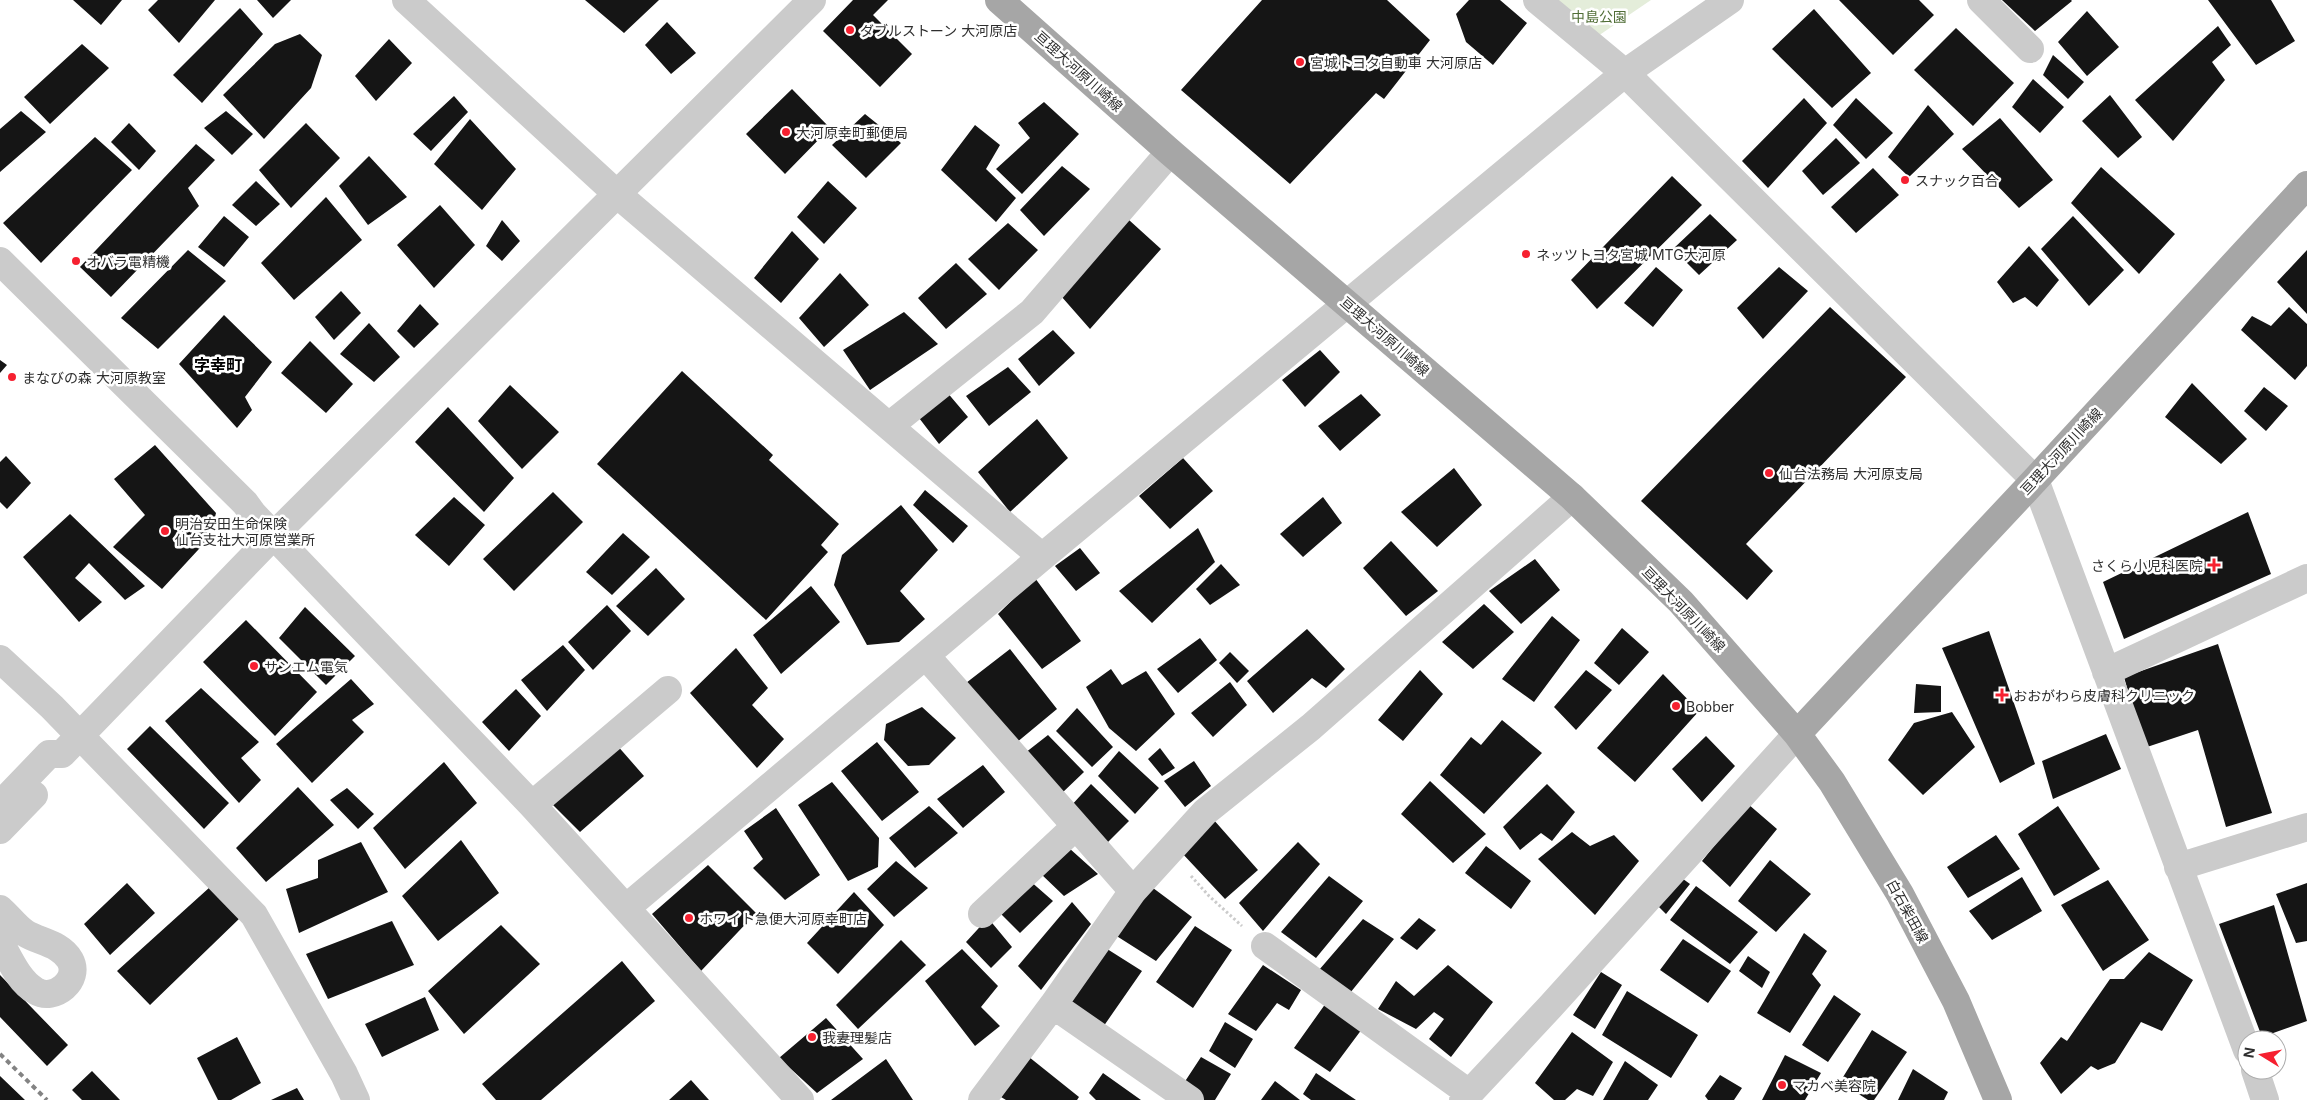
<svg xmlns="http://www.w3.org/2000/svg" width="2307" height="1100" font-family="Inter,'Noto Sans JP',sans-serif">
  <style>
    .green { fill: #e4edda }
    .building { fill: #151515 }
    .lines { fill: none; stroke-linecap: round; stroke-linejoin: round }
    .path { stroke: #cbcbcb; stroke-width: 3; stroke-dasharray: 2.5 2.5; stroke-linecap: butt }
    .minor { stroke: #cbcbcb; stroke-width: 28 }
    .major { stroke: #a6a6a6; stroke-width: 28 }
    .rail { stroke: #838383; stroke-width: 4; stroke-dasharray: 5 4; stroke-linecap: butt }
    .poi-dot { fill: #f62030; stroke: #fff; stroke-width: 2 }
    .labels { text-anchor: middle; dominant-baseline: central; stroke-width: 5; stroke-linejoin: round; paint-order: stroke }
    .park-label { font-size: 14px; fill: #516e37; stroke: #fff }
    .poi-label { font-size: 14px; fill: #2e2e2e; stroke: #fff; text-anchor: start }
    .street-label { font-size: 14px; fill: #2e2e2e; stroke: #fff }
    .quarter-label { font-size: 16px; font-weight: bold; fill: #000; stroke: #fff }
  </style>
  <rect width="100%" height="100%" fill="#fff"/>
  <path class="green" d="M1554,0H1651L1598,36Z"/>
  <path class="building" d="M73,0H122L101,25Z
    M158,0H215L179,43L148,10Z
    M257,0H291L273,18Z
    M585,0H659L624,33Z
    M853,0H888L873,15L912,54L880,87L823,31Z
    M1262,0H1387L1430,40L1384,99L1376,93L1290,184L1181,90Z
    M1469,0H1500L1527,23L1493,65L1466,42L1456,14Z
    M1839,0H1919L1934,15L1893,55Z
    M2002,0H2071L2072,1L2035,31Z
    M2208,0H2271L2295,41L2256,65Z
    M240,8L263,34L202,103L173,75Z
    M1814,9L1871,73L1832,108L1772,49Z
    M2087,11L2119,47L2087,76L2058,42Z
    M667,22L696,53L671,74L645,45Z
    M2218,26L2231,45L2212,62L2225,80L2173,141L2135,100Z
    M1956,28L2014,83L1973,126L1914,70Z
    M300,34L322,55L311,88L264,139L223,95L275,44Z
    M389,39L412,63L376,101L355,76Z
    M82,44L109,68L50,124L24,97Z
    M2053,55L2084,82L2068,99L2043,75Z
    M2033,79L2064,107L2040,133L2012,107Z
    M792,89L830,128L785,174L746,134Z
    M2110,95L2142,137L2118,158L2082,121Z
    M454,96L468,112L431,151L413,134Z
    M1804,98L1827,123L1768,188L1742,161Z
    M1856,98L1893,133L1866,159L1833,125Z
    M1044,102L1079,134L1022,194L996,169L1030,138L1018,123Z
    M1928,105L1954,134L1909,177L1888,157Z
    M21,111L46,132L0,172V129Z
    M226,111L253,134L232,155L204,128Z
    M865,114L901,143L866,178L832,145Z
    M2000,118L2053,180L2019,208L1962,149Z
    M470,119L516,169L482,210L434,164Z
    M129,123L156,151L139,170L111,142Z
    M306,123L340,158L291,208L259,170Z
    M975,125L1000,145L986,169L1016,198L996,222L941,170Z
    M95,137L132,170L41,263L3,223Z
    M1836,138L1860,163L1823,195L1802,171Z
    M196,144L215,160L188,188L199,206L111,297L80,267Z
    M369,156L407,197L368,225L339,186Z
    M1062,166L1090,189L1044,236L1020,210Z
    M2101,167L2175,234L2139,274L2071,203Z
    M1873,168L1899,195L1856,233L1831,207Z
    M1672,176L1702,205L1597,309L1571,280Z
    M256,181L280,204L256,226L232,205Z
    M828,181L857,208L824,244L797,217Z
    M326,197L362,240L294,300L261,263Z
    M440,205L475,245L434,288L397,245Z
    M1710,214L1737,240L1699,275L1673,249Z
    M224,216L249,237L224,267L198,247Z
    M2073,216L2124,270L2089,306L2041,249Z
    M502,220L520,241L502,261L486,246Z
    M1129,220L1161,249L1090,329L1061,296Z
    M1008,223L1038,250L999,290L968,259Z
    M792,231L819,259L781,303L754,278Z
    M2029,246L2059,280L2037,307L2025,297L2013,303L1997,282Z
    M188,250L226,281L158,349L121,318Z
    M2307,250V314L2277,282Z
    M956,263L987,294L946,329L918,298Z
    M1656,267L1683,290L1653,327L1624,303Z
    M1779,267L1808,291L1763,339L1737,308Z
    M840,273L869,305L824,347L799,318Z
    M341,291L361,313L334,340L315,317Z
    M420,304L439,324L414,348L397,331Z
    M1830,307L1906,377L1746,544L1773,571L1747,600L1641,501Z
    M2289,307L2307,324V366L2295,380L2241,330L2252,316L2271,326Z
    M904,312L938,344L870,390L843,350Z
    M224,315L272,362L245,397L252,410L237,428L179,364Z
    M369,323L400,357L374,382L340,354Z
    M1053,330L1075,353L1039,386L1018,359Z
    M310,341L353,384L326,413L281,373Z
    M1320,350L1340,372L1305,407L1282,380Z
    M0,360L7,365L0,373Z
    M1008,367L1031,392L989,426L966,396Z
    M682,371L773,455L769,460L839,524L821,545L828,552L766,620L597,464Z
    M2192,383L2247,439L2221,464L2165,417Z
    M510,385L559,432L522,469L478,421Z
    M2264,387L2288,406L2266,431L2244,411Z
    M946,391L968,417L939,444L916,414Z
    M1361,394L1381,415L1340,451L1318,426Z
    M448,407L514,478L484,512L415,442Z
    M1037,419L1068,458L1010,512L978,472Z
    M155,445L216,513L210,537L162,589L113,547L145,515L114,479Z
    M6,456L31,483L7,509L0,502V462Z
    M1183,458L1213,491L1170,529L1139,496Z
    M1454,468L1482,505L1437,547L1401,512Z
    M925,490L968,526L953,543L913,505Z
    M553,492L583,522L514,591L483,559Z
    M454,497L485,525L449,566L415,535Z
    M1323,497L1342,523L1303,557L1280,534Z
    M901,505L938,550L900,591L925,619L899,642L867,645L834,585L842,555Z
    M2248,512L2271,574L2124,639L2103,582Z
    M70,514L145,586L125,600L89,563L75,578L102,602L79,622L23,557Z
    M1198,528L1215,562L1152,623L1119,591Z
    M623,533L650,557L612,595L586,572Z
    M1391,541L1438,591L1406,616L1363,568Z
    M1080,548L1100,573L1076,591L1055,566Z
    M1535,559L1560,590L1521,624L1489,591Z
    M1221,564L1240,585L1210,605L1196,589Z
    M656,568L685,599L648,636L616,606Z
    M1035,578L1081,641L1042,669L998,614Z
    M811,586L840,622L781,674L753,635Z
    M1484,604L1514,632L1473,669L1442,642Z
    M607,605L631,631L593,670L568,642Z
    M305,607L355,656L326,685L279,638Z
    M1552,616L1580,640L1534,702L1502,679Z
    M246,620L317,692L275,736L203,662Z
    M1622,628L1649,652L1619,685L1594,663Z
    M1307,629L1345,669L1326,688L1312,678L1273,713L1247,681Z
    M1989,631L2035,764L2000,783L1942,648Z
    M1200,638L1217,660L1178,693L1157,669Z
    M2218,644L2272,813L2226,827L2198,730L2144,748L2124,677Z
    M563,645L585,670L547,711L521,680Z
    M736,648L768,688L752,705L784,739L757,768L690,693Z
    M1010,649L1057,709L1016,743L966,683Z
    M1230,652L1249,671L1237,683L1219,663Z
    M1111,669L1122,685L1146,671L1175,714L1136,751L1109,728L1086,687Z
    M1420,670L1443,694L1403,741L1378,720Z
    M1586,670L1612,690L1576,730L1554,707Z
    M1663,674L1699,711L1635,782L1597,748Z
    M351,679L374,704L352,720L364,732L312,783L276,744Z
    M1230,682L1247,705L1213,737L1191,713Z
    M1916,684L1941,686V712L1914,713Z
    M201,688L259,742L241,758L261,780L239,803L165,721Z
    M516,689L541,716L509,751L482,722Z
    M922,707L956,738L929,765L908,766L884,740L886,724Z
    M1077,708L1113,747L1092,767L1056,731Z
    M1952,712L1975,747L1923,795L1888,760L1914,723Z
    M1502,720L1542,753L1484,814L1440,775L1471,737L1481,745Z
    M150,726L229,803L204,829L127,749Z
    M2106,734L2121,769L2053,799L2042,761Z
    M1048,735L1084,772L1061,794L1025,753Z
    M1706,736L1735,766L1702,802L1672,769Z
    M877,742L919,792L882,821L841,771Z
    M616,744L644,776L580,832L548,800Z
    M1160,748L1175,768L1162,776L1148,759Z
    M1119,751L1159,788L1135,814L1098,776Z
    M1194,761L1211,786L1185,807L1164,781Z
    M444,762L477,803L405,869L373,828Z
    M983,765L1005,792L963,828L937,799Z
    M1430,781L1486,834L1453,863L1401,814Z
    M832,782L879,838L878,867L848,881L798,805Z
    M1091,784L1129,821L1105,845L1070,807Z
    M1547,784L1575,812L1552,841L1541,833L1520,850L1503,827Z
    M298,787L334,825L266,882L236,848Z
    M347,788L374,814L358,829L330,800Z
    M1748,804L1777,829L1730,887L1702,861Z
    M929,806L958,833L915,868L889,838Z
    M2058,806L2100,869L2054,896L2018,834Z
    M776,808L820,875L785,900L753,868L763,859L744,831Z
    M1213,819L1258,870L1225,899L1181,852Z
    M1572,832L1590,846L1614,835L1639,861L1595,915L1538,859Z
    M1996,835L2020,869L1968,898L1947,867Z
    M461,840L499,893L438,941L402,896Z
    M361,842L388,892L299,933L286,889L318,878V860Z
    M1298,842L1320,864L1263,931L1239,903Z
    M1486,846L1531,881L1511,909L1465,873Z
    M1069,848L1098,874L1064,896L1040,873Z
    M1770,860L1811,894L1776,932L1738,901Z
    M896,861L928,888L894,917L867,889Z
    M708,865L756,913L701,971L652,914Z
    M1329,876L1363,901L1316,958L1281,932Z
    M1679,876L1690,884L1666,914L1655,903Z
    M2022,877L2042,911L1992,940L1969,911Z
    M1029,880L1053,901L1020,933L999,912Z
    M2108,880L2149,940L2103,971L2061,905Z
    M127,883L155,913L110,955L84,924Z
    M2307,883V941L2296,943L2276,894Z
    M1149,885L1192,917L1156,961L1115,935Z
    M1696,886L1758,932L1730,964L1670,920Z
    M210,887L241,917L150,1005L117,971Z
    M854,892L884,925L838,974L807,943Z
    M1072,902L1091,924L1041,990L1018,966Z
    M2274,905L2307,1021L2262,1037L2219,924Z
    M988,918L1012,947L991,968L966,942Z
    M1419,918L1436,930L1417,950L1400,938Z
    M1363,919L1394,939L1350,993L1319,970Z
    M392,921L414,965L328,999L306,954Z
    M501,925L540,964L464,1034L428,991Z
    M1195,926L1232,950L1193,1008L1156,982Z
    M1804,933L1827,951L1812,974L1821,985L1790,1033L1757,1013Z
    M1683,939L1731,971L1708,1003L1660,970Z
    M901,940L926,965L858,1029L836,1005Z
    M1104,947L1142,971L1101,1030L1064,1005Z
    M962,949L998,986L981,1007L1000,1026L975,1046L925,981Z
    M2149,952L2193,980L2162,1031L2141,1022L2115,1063L2098,1070L2091,1066L2061,1094L2040,1063L2061,1037L2067,1041L2110,979H2124Z
    M1748,956L1770,972L1762,988L1739,971Z
    M622,961L655,1001L541,1100H496L482,1084Z
    M1263,965L1301,990L1289,1010L1277,1003L1256,1031L1228,1014Z
    M1448,965L1493,1002L1451,1057L1429,1039L1444,1019L1434,1012L1416,1029L1378,1009L1396,981L1414,996Z
    M1601,972L1622,985L1595,1029L1573,1015Z
    M0,975L68,1045L47,1066L0,1017Z
    M1627,991L1698,1035L1671,1078L1602,1035Z
    M1834,995L1861,1014L1828,1062L1802,1045Z
    M425,997L439,1030L382,1057L365,1024Z
    M1326,1003L1362,1029L1330,1072L1294,1048Z
    M826,1018L863,1059L817,1093L779,1058Z
    M1225,1022L1253,1039L1235,1068L1209,1051Z
    M1872,1030L1907,1052L1874,1100H1868L1840,1082Z
    M1572,1032L1613,1062L1593,1096L1577,1089L1565,1100H1554L1535,1083Z
    M237,1037L261,1083L231,1100H218L197,1058Z
    M1785,1055L1821,1073L1805,1100H1762Z
    M1029,1057L1079,1097L1077,1100H1006L1001,1097Z
    M1201,1057L1231,1074L1215,1100H1200L1182,1086Z
    M886,1059L913,1100H831Z
    M1625,1061L1658,1085L1648,1100H1603Z
    M1913,1069L1948,1092L1944,1100H1898Z
    M92,1071L120,1100H82L72,1090Z
    M1103,1073L1141,1100H1096L1089,1093Z
    M1316,1073L1356,1100H1311L1303,1094Z
    M1720,1075L1742,1088L1734,1100H1708L1705,1096Z
    M0,1076L25,1100H0Z
    M691,1080L709,1100H669Z
    M1275,1081L1300,1100H1261Z
    M297,1088L304,1100H271Z"/>
  <g class="lines">
    <path class="path" d="M1191,876L1209,896L1242,926"/>
    <path class="minor" d="M406,0L617,194L1042,557
      M1537,0L1625,73L2035,480L2247,1050
      M1981,0L2030,49
      M0,261L245,503L253,514L532,805L800,1100
      M889,426L1032,312L1170,152
      M926,656L1133,891
      M0,659L52,707L254,915L344,1074L356,1100
      M2106,672L2307,578
      M0,805L49,754H62L274,535L812,0
      M532,805L668,690
      M0,830L34,795
      M2178,867L2307,827
      M626,908L1042,557L1625,73L1730,0
      M0,909C8,916 16,927 25,933C39,942 60,943 70,960C81,980 54,1002 36,991C19,982 9,958 0,942
      M982,914L1075,827
      M1265,946L1469,1093
      M1053,1005L1190,1100
      M2255,1070L2265,1100
      M982,1100L1053,1005L1133,891L1205,812L1311,727L1572,497
      M1463,1100L1550,1007L1797,734"/>
    <path class="major" d="M999,0L1170,152L1572,497L1681,602L1797,734L1832,782L1900,894L1956,1001L1998,1100
      M1797,734L2035,480L2307,185"/>
    <path class="rail" d="M0,1054L47,1100"/>
  </g>
  <g class="poi-dot">
    <circle cx="850" cy="30" r="5"/>
    <circle cx="1300" cy="62" r="5"/>
    <circle cx="786" cy="132" r="5"/>
    <circle cx="1905" cy="180" r="5"/>
    <circle cx="1526" cy="254" r="5"/>
    <circle cx="76" cy="261" r="5"/>
    <circle cx="12" cy="377" r="5"/>
    <circle cx="1769" cy="473" r="5"/>
    <circle cx="165" cy="531" r="5"/>
    <path d="M2211.5 557.5h5v5h5v5h-5v5h-5v-5h-5v-5h5z"/>
    <circle cx="254" cy="666" r="5"/>
    <path d="M1999.5 687.5h5v5h5v5h-5v5h-5v-5h-5v-5h5z"/>
    <circle cx="1676" cy="706" r="5"/>
    <circle cx="689" cy="918" r="5"/>
    <circle cx="812" cy="1037" r="5"/>
    <circle cx="1782" cy="1085" r="5"/>
  </g>
  <g class="labels">
    <g class="park-label">
      <text x="1599" y="16">中島公園</text>
    </g>
    <g class="poi-label">
      <text x="860" y="30">ダブルストーン 大河原店</text>
      <text x="1310" y="62">宮城トヨタ自動車 大河原店</text>
      <text x="796" y="132">大河原幸町郵便局</text>
      <text x="1915" y="180">スナック百合</text>
      <text x="1536" y="254">ネッツトヨタ宮城 MTG大河原</text>
      <text x="86" y="261">オバラ電精機</text>
      <text x="22" y="377">まなびの森 大河原教室</text>
      <text x="1779" y="473">仙台法務局 大河原支局</text>
      <text x="175" y="523">明治安田生命保険<tspan x="175" dy="16">仙台支社大河原営業所</tspan></text>
      <text x="2203" y="565" text-anchor="end">さくら小児科医院</text>
      <text x="264" y="666">サンエム電気</text>
      <text x="2013" y="695">おおがわら皮膚科クリニック</text>
      <text x="1686" y="706">Bobber</text>
      <text x="699" y="918">ホワイト急便大河原幸町店</text>
      <text x="822" y="1037">我妻理髪店</text>
      <text x="1792" y="1085">マカベ美容院</text>
    </g>
    <g class="street-label">
      <text transform="translate(1079 71) rotate(42)">亘理大河原川崎線</text>
      <text transform="translate(1385 336) rotate(41)">亘理大河原川崎線</text>
      <text transform="translate(2061 451) rotate(-47)">亘理大河原川崎線</text>
      <text transform="translate(1684 609) rotate(46)">亘理大河原川崎線</text>
      <text transform="translate(1908 911) rotate(61)">白石柴田線</text>
    </g>
    <g class="quarter-label">
      <text x="218" y="365">字幸町</text>
    </g>
  </g>
  <g transform="translate(2262 1055) rotate(280)"><circle r="24" fill="#ffffff" stroke="#ababab"/>
  <path d="M0-4L9 19L0 12L-9 19Z" fill="#f62030"/>
  <text y="-8" font-size="14" font-weight="bold" text-anchor="middle" fill="#2e2e2e">N</text>
  </g>
</svg>
